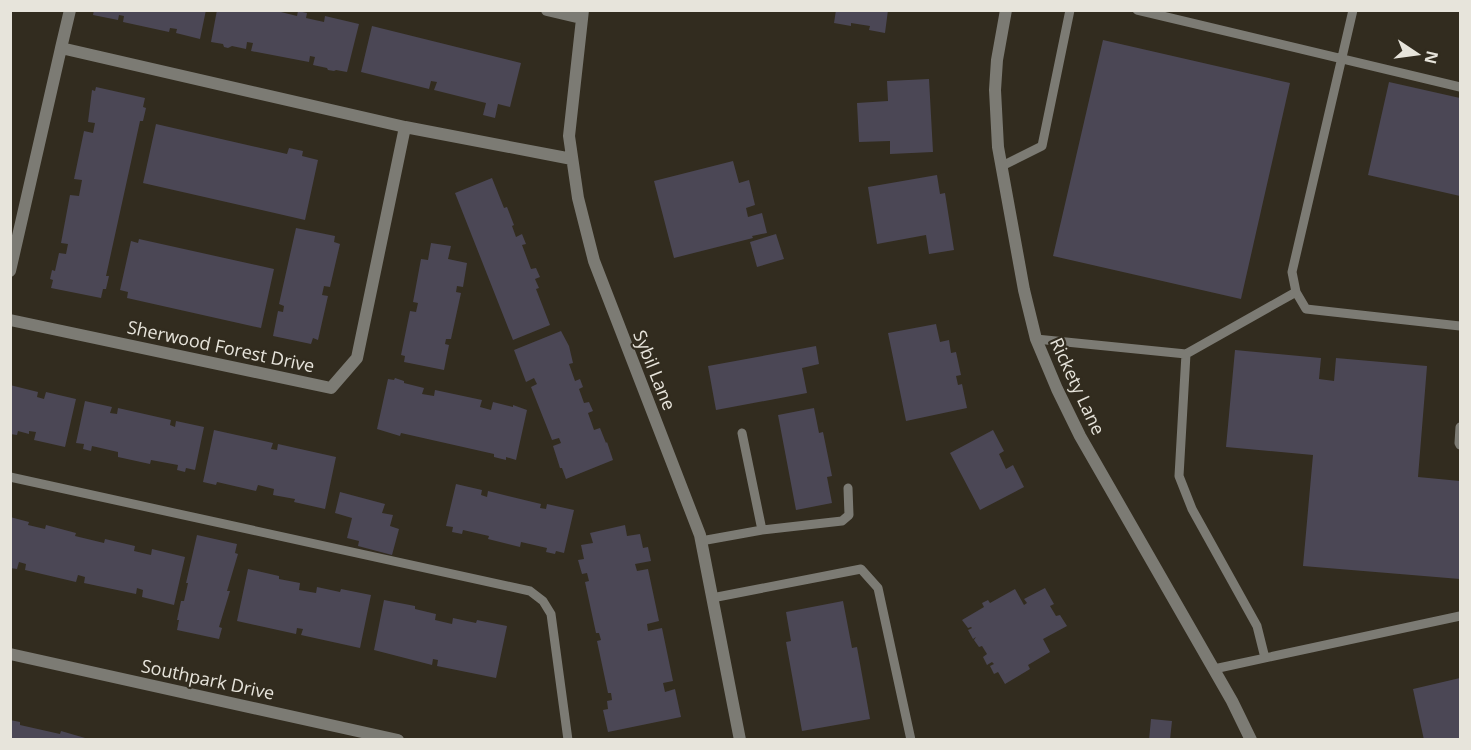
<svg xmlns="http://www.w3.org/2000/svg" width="1471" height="750" font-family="'Open Sans',sans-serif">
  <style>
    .building { fill: #4b4755 }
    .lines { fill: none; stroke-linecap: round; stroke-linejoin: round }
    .lane { stroke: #7c7b74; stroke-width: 9 }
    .street { stroke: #7c7b74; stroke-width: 12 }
    .labels { text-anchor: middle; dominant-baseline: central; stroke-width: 4.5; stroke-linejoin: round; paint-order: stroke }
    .street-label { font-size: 18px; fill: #e7e4db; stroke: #322c1f }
  </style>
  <rect width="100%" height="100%" fill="#322c1f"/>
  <path class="building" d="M94,10H206L200,39L176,33L177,29L170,28L169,32L123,22L124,16L119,15L118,20L93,15Z
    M217,10H281V12L297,16L298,11L307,13L306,18L324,22L325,16L359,24L347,72L336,70L334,71L328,70L327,68L313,65L315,57L310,56L309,62L251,51L253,43L247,42L246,49L232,46L228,48L224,47L223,44L211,42Z
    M836,10H888L885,33L869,30L870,26L851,23V26L834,23Z
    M372,26L521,63L510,107L498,104L495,118L483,115L486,103L434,90L437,82L431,81L429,89L361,72Z
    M1103,40L1290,83L1241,299L1053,256Z
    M929,79L933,152L890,154V141L859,142L857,103L888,101L887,81Z
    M1389,82L1460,98V196L1368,175Z
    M96,87L145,98L143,107L146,108L143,121H140L106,276H109L106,289H103L101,298L51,288L53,280L50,279L52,270L55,271L59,253L66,254L68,244L61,243L70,195L79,196L82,180L74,179L84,131L93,133L95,123L88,122L92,90L95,91Z
    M156,124L287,154L289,148L303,151L302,156L318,160L305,220L143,183Z
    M733,161L739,183L749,180L755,205L746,208L748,217L762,213L767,233L752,236L753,238L674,258L654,181Z
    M937,175L940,194L945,193L954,250L929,254L926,235L877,244L868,187Z
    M492,178L504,208L507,207L514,225L512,226L516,237L522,234L526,244L522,245L531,269L536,268L540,277L535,279L539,288L536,289L550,325L513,340L455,193Z
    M296,228L335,236L334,242L340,244L330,287L324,286L322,295L328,296L318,340L313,338L311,344L273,336L278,311L283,312L284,306L279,304Z
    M776,234L784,259L757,267L750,242Z
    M139,239L274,269L261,328L127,298L128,292L120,290L131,241L138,243Z
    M431,243L451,246L448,259L467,263L463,287L457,286L456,292L461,293L451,339H446L445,344L449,345L444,370L404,362L405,356L401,355L410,311L416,312L418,303L413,302L421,259L428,260Z
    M936,324L940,342L949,340L951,353L956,352L961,375L956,376L958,385L962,384L967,408L906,421L888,333Z
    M561,331L569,346L573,363L569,364L575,381L580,379L583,387L579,389L584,403L589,402L593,411L588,413L594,430L600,428L606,443L607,442L613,460L566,479L562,468H560L553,446L561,443L559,438L552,440L531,387L537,384L534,378L526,382L514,350Z
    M816,346L819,364L802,368L807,393L716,410L708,366Z
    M1235,350L1321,358L1319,379L1334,381L1336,358L1427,366L1418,477L1460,481V579L1303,566L1313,455L1226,447Z
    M395,378L404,381V383L424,388L422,394L434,396L435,390L482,400L480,407L491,410L493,402L513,407V405L527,410L516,460L506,457V460L494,457V454L401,433L400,436L377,429L388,379L394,380Z
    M10,385L38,392L37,397L44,399L46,392L76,399L65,447L34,440L36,432L29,431V434L18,431L17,435L10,434Z
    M85,401L112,407L110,413L117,414L118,408L171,420L170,425L175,427L176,421L204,427L195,470L186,468L185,472L177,470L178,465L151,460L150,464L118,457V452L92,446L91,451L83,449L84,444L76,443Z
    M814,408L819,433L823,432L832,476L827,477L832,503L796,510L778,415Z
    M214,430L273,443L271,449L277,450L278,444L336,457L325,509L294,502L295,499L273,495L274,489L258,485L256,491L217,482L216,485L203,482Z
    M993,430L1004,451L999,454L1006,469L1013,465L1024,487L980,510L950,453Z
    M456,484L482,490L481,495L487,497L488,491L541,504L540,508L546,509L547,504L574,510L564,553L556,551L555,554L546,552L547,548L521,542L520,547L488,539L489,536L463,530L462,534L452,532L453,527L446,526Z
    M340,492L385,504L382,513L393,515L390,526L399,529L392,555L358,546L359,541L347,538L352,518L335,513Z
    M10,517L29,522L28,525L45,529L46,525L76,533L75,536L104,543L105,539L135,546L134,551L151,555L152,549L185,557L174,605L142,597L143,590L137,588L136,594L84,583L85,577L78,575L76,582L25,570L26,564L19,562L17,569L10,568Z
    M625,525L627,536L640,534L643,548L648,547L651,561L635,564L637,571L648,569L659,621L647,624L648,631L662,628L673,681L663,683L665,692L675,689L681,717L608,732L603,710L608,709L607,701L612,700L611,693H608L597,641L601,640L599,633H596L585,582L589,581L587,573L582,574L578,560L584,559L581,545L593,543L590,533Z
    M197,535L237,544L235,553L238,554L227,591H230L219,627L222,628L219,639L177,630L179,620H177L181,601H184L188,583H186Z
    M248,569L279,576V579L300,583L299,590L316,593L317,587L340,592L341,589L371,595L360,648L301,635L303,629L297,628L296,634L237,621Z
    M1045,588L1054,604L1050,606L1056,616L1060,615L1067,626L1043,639L1050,652L1028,665L1030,669L1005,684L998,672L994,674L990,666L994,664L992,662L987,665L983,657L987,654L982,646L979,647L974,640L976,637L973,639L968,630L972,628L971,627L968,628L962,620L984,607L982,603L988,600L990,603L1015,589L1024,605L1027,603L1024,599Z
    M384,600L415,606V609L436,614L435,620L452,624L453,618L476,623L477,620L507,626L496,678L437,666L438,660L433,659L432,665L374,650Z
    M843,601L852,648L857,647L870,719L802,731L786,642L791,641L786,612Z
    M1460,678V740H1424L1413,689Z
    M1151,719L1172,721L1170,740H1149Z
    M10,720L20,722V725L60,734L61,731L92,740H10Z"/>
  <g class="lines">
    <path class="lane" d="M1137,10L1460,87
      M1353,10L1292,272L1296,292L1306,309L1460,326
      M1002,166L1042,146L1070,10
      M1036,339L1186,354
      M1460,427L1459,443L1460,445
      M10,477L530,591L543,601L551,614L568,740
      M762,530L842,521L849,515L848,488
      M701,541L762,530L742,433
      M712,598L861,569L878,588L911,740
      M1265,658L1257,626L1192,509L1179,476L1186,354L1296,292
      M1214,669L1460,616"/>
    <path class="street" d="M547,10L581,18
      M583,10L569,136L578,198L594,261L700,535L740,740
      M1006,10L997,60L995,90L998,147L1024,290L1036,339L1057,389L1080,436L1232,701L1251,740
      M61,48L70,10
      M10,271L61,48L405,127L572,159
      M10,320L331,388L357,358L405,127
      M10,654L398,740"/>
  </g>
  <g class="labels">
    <g class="street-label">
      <text transform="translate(221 346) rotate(12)">Sherwood Forest Drive</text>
      <text transform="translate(655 370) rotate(68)">Sybil Lane</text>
      <text transform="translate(1078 386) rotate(65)">Rickety Lane</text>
      <text transform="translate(208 679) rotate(12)">Southpark Drive</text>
    </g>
  </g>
  <rect width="1471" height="750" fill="none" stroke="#e7e4db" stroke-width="24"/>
  <g transform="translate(1417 54) rotate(103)" stroke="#322c1f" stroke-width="4.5" paint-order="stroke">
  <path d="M0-4.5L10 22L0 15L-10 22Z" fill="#e7e4db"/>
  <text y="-9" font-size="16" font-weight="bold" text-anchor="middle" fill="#e7e4db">N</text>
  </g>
</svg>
